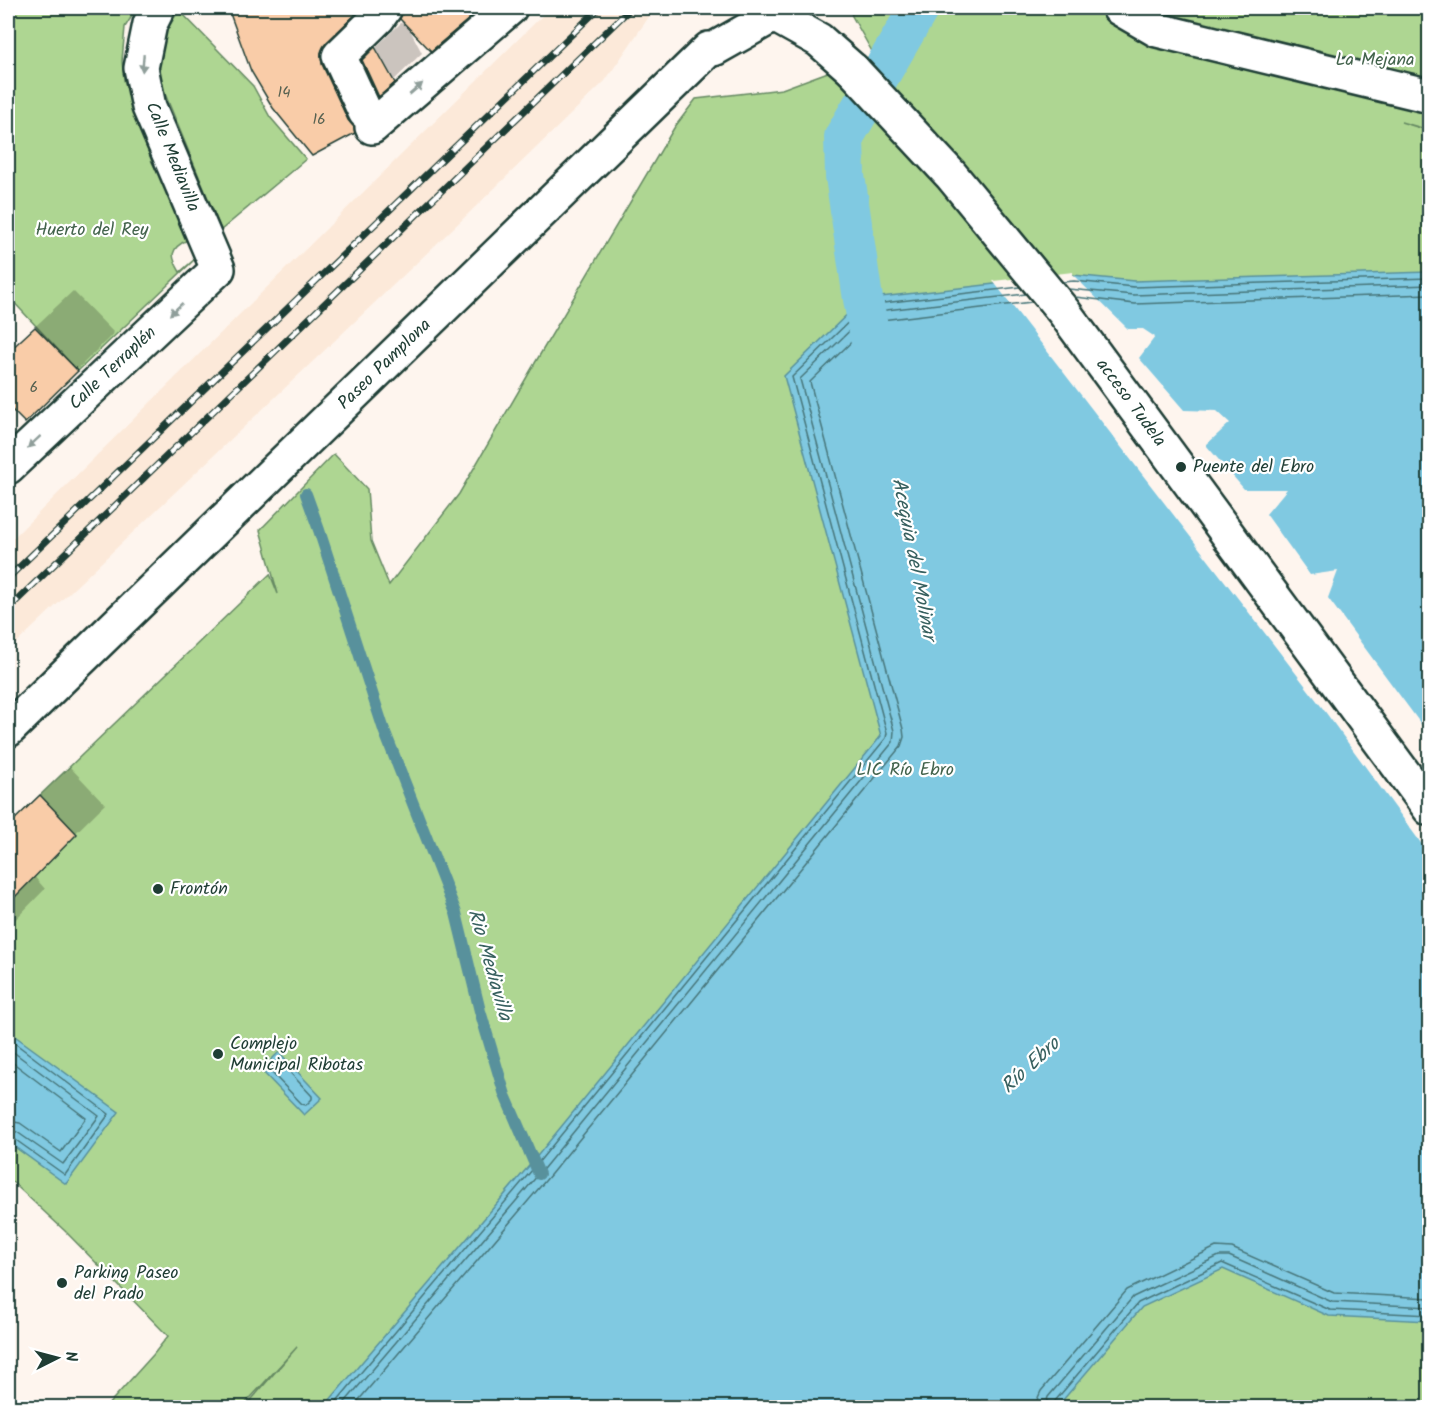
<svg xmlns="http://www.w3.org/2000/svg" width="1437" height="1415" font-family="Kalam,sans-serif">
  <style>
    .built { fill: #fce9d9 }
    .green { fill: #aed692; stroke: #668a63; stroke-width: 1.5; fill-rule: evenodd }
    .water { fill: #80c9e1; stroke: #59919c; stroke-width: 1.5 }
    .pier { fill: #fef5ee }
    .shadow { fill: #0003 }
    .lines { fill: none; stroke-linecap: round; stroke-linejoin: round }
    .shore { stroke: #467579; stroke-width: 1.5 }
    .stream { stroke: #59919c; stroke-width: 12 }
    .canal { stroke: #80c9e1; stroke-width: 40 }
    .building { fill: #f9cca8; stroke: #1f3d34; stroke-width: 1.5 }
    .minor-casing { stroke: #1f3d34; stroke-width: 38 }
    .major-casing { stroke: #1f3d34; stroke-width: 38 }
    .minor { stroke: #fff; stroke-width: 33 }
    .major { stroke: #fff; stroke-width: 33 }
    .rail-casing { stroke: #1f3d34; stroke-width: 7 }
    .rail { stroke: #fff; stroke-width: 4.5; stroke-dasharray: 14; stroke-linecap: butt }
    .oneway { fill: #8f9e9a }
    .poi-dot { fill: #1f3d34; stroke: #fff; stroke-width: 2 }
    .labels { text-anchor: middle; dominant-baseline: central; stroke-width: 4.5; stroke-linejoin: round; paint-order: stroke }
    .number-label { font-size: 15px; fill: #566151 }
    .park-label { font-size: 18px; fill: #43634c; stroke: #fff }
    .street-label { font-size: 18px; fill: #1f3d34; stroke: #fff }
    .poi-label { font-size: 18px; fill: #1f3d34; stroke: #fff; text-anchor: start }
    .water-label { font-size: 20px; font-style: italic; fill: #37605f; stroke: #fff }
  </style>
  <rect width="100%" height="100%" fill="#fef5ee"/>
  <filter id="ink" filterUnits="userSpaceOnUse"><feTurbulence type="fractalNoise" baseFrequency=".0167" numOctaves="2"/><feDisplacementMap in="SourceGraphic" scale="12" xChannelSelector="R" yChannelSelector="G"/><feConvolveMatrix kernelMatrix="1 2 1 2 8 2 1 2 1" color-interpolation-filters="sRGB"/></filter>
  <g filter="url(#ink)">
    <path class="built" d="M550,8H655L605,81L467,215L8,651V543Z"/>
    <path class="green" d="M8,8H137L125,27L122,61L124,80L152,162L184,225L196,258L78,371L8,296ZM189,239L196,258L180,272C171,257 168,249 189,239Z
      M850,8H1429V130L1401,122L1430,131L1429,1407H245L297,1347L242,1407H106L153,1355L168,1336L65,1231L8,1178V826L270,574L278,594L260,530L334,454L367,489L371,541L389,585L459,494L535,363L674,128L696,99L782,89L874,55L852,16Z
      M179,10L253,86L270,117L306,159L221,230L156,72L153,53Z"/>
    <path class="water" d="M1429,272V1321L1329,1316L1223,1269L1142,1307L1057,1407L323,1408L534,1160L881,736L784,376L863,299L1073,275L1134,281Z
      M8,1031L119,1112L66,1184L8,1142Z
      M279,1052L322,1098L304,1115L261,1070Z"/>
    <path class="pier" d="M1073,272V275L1128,329H1143L1155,337L1139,358L1184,410L1217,411L1230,423L1206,445L1244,489H1287L1266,514L1310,575L1338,571L1328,598L1429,735V854L1321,706L993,281Z"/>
    <path class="shadow" d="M229,8H360L355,17L357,28L369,54L404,20L405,8H480L431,49L408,26L422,53L386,88L390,96L354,132L253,73Z
      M73,291L114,333L25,421L8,404V352Z
      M70,767L105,804L33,875L45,889L8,927V827Z"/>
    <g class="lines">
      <path class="shore" d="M1062,282L1074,281L1134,287L1430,278
        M1068,289L1134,295L1430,285
        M1075,297L1135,304L1430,294
        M8,1038L109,1114L65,1175L13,1138L8,1137
        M8,1048L99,1116L63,1164L17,1132L8,1130
        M8,1059L86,1118L61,1152L20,1123L8,1121
        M277,1062L281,1063L312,1096V1099L306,1105L302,1104L271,1072V1068Z
        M331,1408L538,1163L886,738L887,733L792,377L866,305L1020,287
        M340,1408L544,1168L893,742L894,731L800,379L869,312L1026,294
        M352,1408L551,1174L901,746L904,737L903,729L810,382L873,321L1032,302
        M1036,1408L1037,1400L1041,1391L1127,1290L1216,1247L1232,1248L1334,1293L1430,1298
        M1045,1408L1048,1397L1133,1297L1219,1256H1229L1332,1302L1430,1307
        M1053,1408L1055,1401L1138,1303L1222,1263L1330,1310L1430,1315"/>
      <path class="stream" d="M306,494L319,530L384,730L456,913L480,1011L505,1095L539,1174"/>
      <path class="canal" d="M873,354L863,299L845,176L844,137L919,8"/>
    </g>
    <path class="building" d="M228,8H354L357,13L326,43L321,53L322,64L348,120L354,127L355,133L312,156L273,108L251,71Z
      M403,8H482L431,51L400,19Z
      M375,47L395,83L379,97L362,60Z
      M35,327L78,371L25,423L8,406V352Z
      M40,795L77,834L8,904V826Z"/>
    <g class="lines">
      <g class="minor-casing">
        <g id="minor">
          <path d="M1119,8L1157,30L1430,96"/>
          <path id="s1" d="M853,70L951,175L1064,312L1430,809"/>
          <path d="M365,112L339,56L378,18L385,8"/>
          <path d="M372,127L510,8"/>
          <path id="s2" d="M8,467L218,269L149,107L141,68L150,24L158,8"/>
        </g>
      </g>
      <g class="major-casing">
        <g id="major">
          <path id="s3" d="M8,730L709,49H714L774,15L819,40L853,70"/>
        </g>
      </g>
      <use href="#minor" class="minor"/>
      <use href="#major" class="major"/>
      <g class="rail-casing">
        <path id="rail" d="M8,578L599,8
          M8,609L631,8"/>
      </g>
      <use href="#rail" class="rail"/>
    </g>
    <defs><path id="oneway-solid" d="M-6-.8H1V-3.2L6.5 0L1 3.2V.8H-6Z" transform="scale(1.5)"/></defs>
    <g class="oneway">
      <use href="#oneway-solid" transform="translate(143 63) rotate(95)"/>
      <use href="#oneway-solid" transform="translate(416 89) rotate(-41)"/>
      <use href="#oneway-solid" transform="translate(176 309) rotate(137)"/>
      <use href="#oneway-solid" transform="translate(34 442) rotate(137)"/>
    </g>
  </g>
  <g class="poi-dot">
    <circle cx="1181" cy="467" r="6"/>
    <circle cx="158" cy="889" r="6"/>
    <circle cx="218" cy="1054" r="6"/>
    <circle cx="62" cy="1283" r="6"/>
  </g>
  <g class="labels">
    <g class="number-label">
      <text x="284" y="93">14</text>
      <text x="319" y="120">16</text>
      <text x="34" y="388">6</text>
    </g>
    <g class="park-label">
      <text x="1375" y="60">La Mejana</text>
      <text x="92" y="230">Huerto del Rey</text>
      <text x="905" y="770">LIC Río Ebro</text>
    </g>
    <g class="street-label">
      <text transform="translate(172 157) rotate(68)">Calle Mediavilla</text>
      <text stroke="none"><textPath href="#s3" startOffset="525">Paseo Pamplona</textPath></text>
      <text stroke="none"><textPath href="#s2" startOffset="144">Calle Terraplén</textPath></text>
      <text stroke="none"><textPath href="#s1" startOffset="434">acceso Tudela</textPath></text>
    </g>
    <g class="poi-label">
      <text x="1193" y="467">Puente del Ebro</text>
      <text x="170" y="889">Frontón</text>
      <text x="230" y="1044">Complejo<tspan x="230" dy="21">Municipal Ribotas</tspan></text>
      <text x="74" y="1273">Parking Paseo<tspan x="74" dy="21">del Prado</tspan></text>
    </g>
    <g class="water-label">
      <text transform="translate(913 559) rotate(79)">Acequia del Molinar</text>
      <text transform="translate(489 965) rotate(74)">Rio Mediavilla</text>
      <text transform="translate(1031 1066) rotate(-43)">Río Ebro</text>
    </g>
  </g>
  <rect width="1437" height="1415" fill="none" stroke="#fff" stroke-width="30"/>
  <rect x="15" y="15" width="1407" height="1385" fill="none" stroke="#1f3d34" stroke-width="2" filter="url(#ink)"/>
  <g transform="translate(57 1358) rotate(84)" stroke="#ffffff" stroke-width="4.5" paint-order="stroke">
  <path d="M0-4.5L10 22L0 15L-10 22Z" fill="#1f3d34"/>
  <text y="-9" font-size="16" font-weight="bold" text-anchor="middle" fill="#1f3d34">N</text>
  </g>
</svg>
